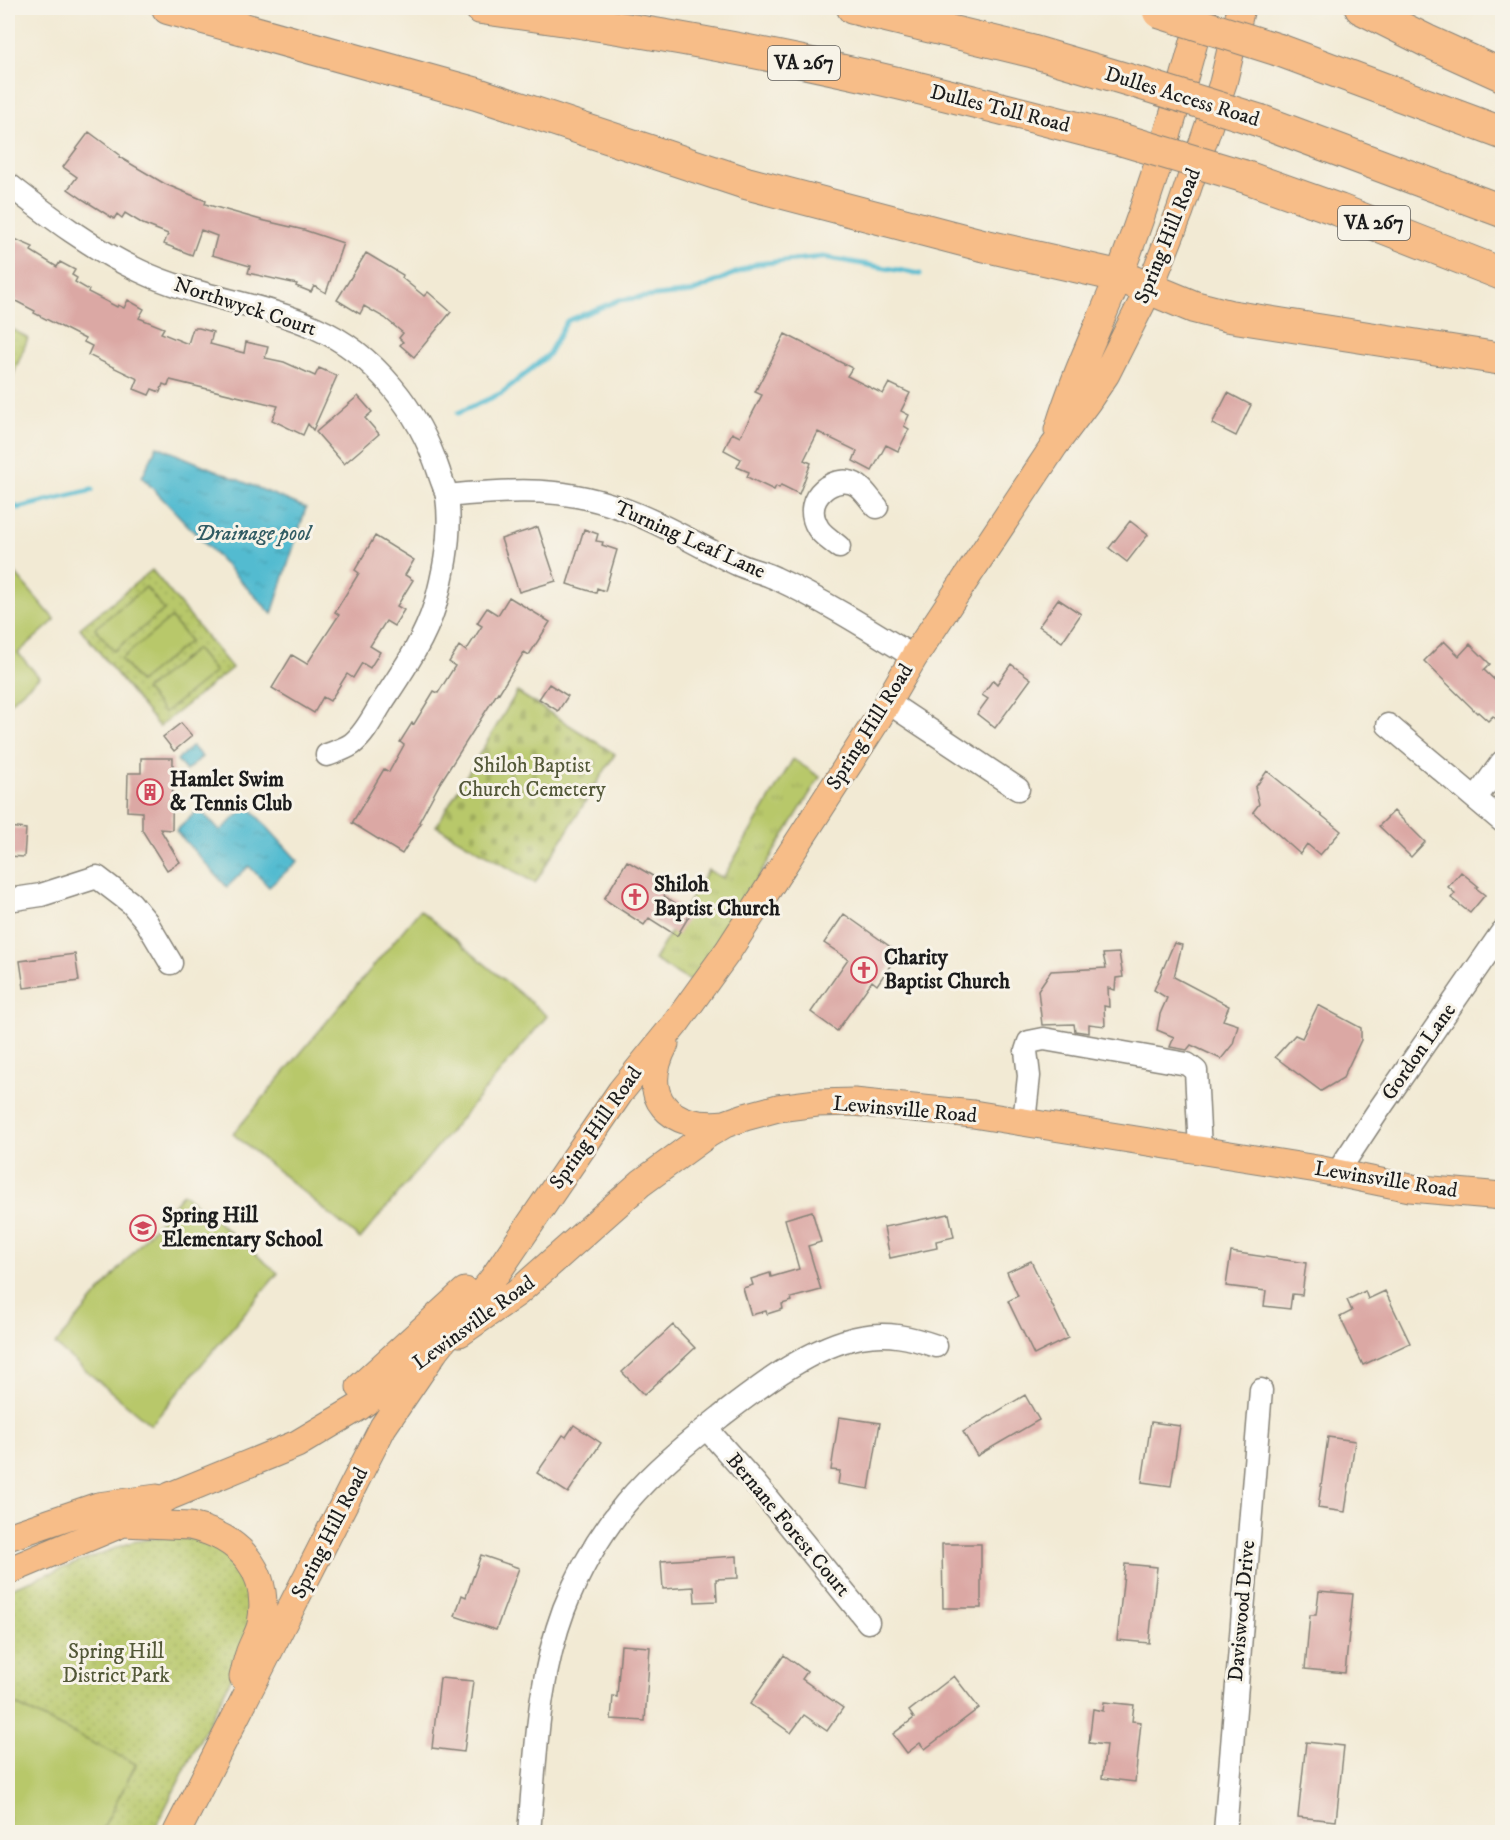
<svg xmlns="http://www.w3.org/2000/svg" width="1510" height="1840" font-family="'IM FELL DW Pica',serif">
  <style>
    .grass { fill: url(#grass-tufts); stroke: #6a7244; stroke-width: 1.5 }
    .cemetery { fill: url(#cemetery-stones); stroke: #6a7244; stroke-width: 1.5 }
    .park { fill: url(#park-dots); stroke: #6a7244; stroke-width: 1.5 }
    .garden { fill: #b8c86b; stroke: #6a7244; stroke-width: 1.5 }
    .water { fill: url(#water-ripples); stroke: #376c76; stroke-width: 1.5 }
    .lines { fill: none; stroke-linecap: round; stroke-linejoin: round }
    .stream { stroke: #52bbd0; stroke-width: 5 }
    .building { fill: #dba8a4 }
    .minor-casing { stroke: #878378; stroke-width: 25 }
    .major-casing { stroke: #878378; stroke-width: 29 }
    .highway-casing { stroke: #878378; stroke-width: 34 }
    .minor { stroke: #fff; stroke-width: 22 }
    .major { stroke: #f7bd88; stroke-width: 27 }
    .highway { stroke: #f7bd88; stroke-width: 32 }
    .highway-bridge-casing { stroke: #878378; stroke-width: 34; stroke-linecap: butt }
    .highway-bridge { stroke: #f7bd88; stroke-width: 32 }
    .labels { text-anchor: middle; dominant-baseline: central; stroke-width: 6; stroke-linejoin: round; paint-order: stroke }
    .shield { fill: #f7f3e8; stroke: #5e5c59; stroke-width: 1.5 }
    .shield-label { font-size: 20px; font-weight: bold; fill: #1c1c1c }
    .street-label { font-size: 21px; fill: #1c1c1c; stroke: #f7f3e8 }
    .park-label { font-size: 21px; fill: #535838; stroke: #f7f3e8 }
    .poi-label { font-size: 21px; font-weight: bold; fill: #1c1c1c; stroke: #f7f3e8; text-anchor: start }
    .water-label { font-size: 22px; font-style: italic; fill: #325c64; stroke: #f7f3e8 }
  </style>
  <defs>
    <pattern id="grass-tufts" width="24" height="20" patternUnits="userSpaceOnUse" patternTransform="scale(1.5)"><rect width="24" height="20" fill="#b8c86b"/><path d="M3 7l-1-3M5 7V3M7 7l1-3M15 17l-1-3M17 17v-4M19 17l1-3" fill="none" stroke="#9eab5c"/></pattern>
    <pattern id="cemetery-stones" width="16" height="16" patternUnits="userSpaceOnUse" patternTransform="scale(1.5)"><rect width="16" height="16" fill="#b8c86b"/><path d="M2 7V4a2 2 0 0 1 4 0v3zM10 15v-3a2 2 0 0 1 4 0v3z" fill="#9eab5c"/></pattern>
    <pattern id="park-dots" width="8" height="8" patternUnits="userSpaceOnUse" patternTransform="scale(1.5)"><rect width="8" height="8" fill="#b8c86b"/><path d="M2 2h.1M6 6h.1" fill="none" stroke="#9eab5c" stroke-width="1.8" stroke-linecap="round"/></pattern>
    <pattern id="water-ripples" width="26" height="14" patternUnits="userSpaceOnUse" patternTransform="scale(1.5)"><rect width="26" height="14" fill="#52bbd0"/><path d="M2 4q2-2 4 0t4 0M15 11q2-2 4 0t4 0" fill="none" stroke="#47a0b2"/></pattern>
  </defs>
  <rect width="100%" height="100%" fill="#f7f3e8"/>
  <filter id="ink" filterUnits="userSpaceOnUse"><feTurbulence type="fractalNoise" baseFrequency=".0167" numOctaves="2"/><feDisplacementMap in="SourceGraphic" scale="12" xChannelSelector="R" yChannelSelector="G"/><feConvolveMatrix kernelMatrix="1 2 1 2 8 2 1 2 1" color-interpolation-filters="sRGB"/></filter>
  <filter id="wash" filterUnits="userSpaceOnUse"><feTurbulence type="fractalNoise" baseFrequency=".008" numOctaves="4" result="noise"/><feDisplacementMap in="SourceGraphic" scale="24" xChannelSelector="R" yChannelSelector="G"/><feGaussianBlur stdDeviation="1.35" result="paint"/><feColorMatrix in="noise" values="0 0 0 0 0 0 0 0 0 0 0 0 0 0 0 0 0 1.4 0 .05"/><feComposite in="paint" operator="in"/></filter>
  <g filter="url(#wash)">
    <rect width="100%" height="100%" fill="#f2ead4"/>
    <path class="grass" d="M793,759L820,777L693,983L654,960L708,870L723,878Z"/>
    <path class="cemetery" d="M517,692L615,754L535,883L436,826Z"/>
    <path class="park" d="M8,327L28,338L8,388Z
      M152,570L232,668L159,727L80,628Z
      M167,1536L218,1542L255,1589L251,1639L153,1832H8V1589L132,1542Z"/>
    <path class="garden" d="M8,565L55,620L18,653L39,677L8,704Z
      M146,587L164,610L114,651L95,628Z
      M171,618L190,641L139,682L121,659Z
      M196,649L215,672L164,713L145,690Z
      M420,910L547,1016L360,1239L233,1134Z
      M183,1193L278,1273L151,1425L55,1345Z
      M8,1701L136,1764L101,1832H8Z"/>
    <path class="water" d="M157,446L306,508L272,614L142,477Z
      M192,746L202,757L186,771L177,760Z
      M248,806L298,861L269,887L249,866L227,887L176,831L199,809L220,831Z"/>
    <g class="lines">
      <path class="stream" d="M458,413L502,393L548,355L567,321L619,300L692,292L756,264L823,257L920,274
        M8,502L18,508L92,490"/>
    </g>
    <g id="blocks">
      <path class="building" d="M89,132L120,155L119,157L165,184L206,201L205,204L261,220L304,230L343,243L326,293L314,286L311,292L296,286L297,284L248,273L250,266L212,255L217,236L201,230L192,255L164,244L168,234L143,224L125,213L122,218L117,214L114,219L84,200L68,189L77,177L63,167Z
        M8,236L33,247L31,251L57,267L60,262L75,270L72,275L77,278L75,282L89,290L88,292L117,307L118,305L124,308L128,300L144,309L139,318L164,328L161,333L188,344L193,328H199L213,332L210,344L244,353L246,342L268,347L265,358L284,362L315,376L319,368L337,376L313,430L308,424L303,435L272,420L278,406L170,380L168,386L163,384L160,392L152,389L149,395L134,389L138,379L88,355L92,346L84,342L85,339L34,313L35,311L8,297Z
        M366,253L403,275L402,278L424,296L428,292L451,312L414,357L400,345L403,342L399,338L403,333L385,318L364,306L360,314L337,300Z
        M785,334L852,368L847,376L883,394L889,383L910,393L901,411L909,415L904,426L909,429L898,451L886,445L872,471L853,461L857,451L818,432L804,460L811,463L799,494L781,485L779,488L776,486L774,490L747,477L749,472L737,467L741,459L724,450L732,433L740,437L762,395L755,392Z
        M1228,393L1251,405L1236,436L1212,424Z
        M358,396L372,412L365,418L379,434L344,464L316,432Z
        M1130,521L1148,535L1127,562L1109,548Z
        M538,527L556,581L519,592L501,539Z
        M584,529L598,534L596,541L603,542L602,545L617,550L605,591L597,588L596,593L567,584Z
        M375,536L414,560L405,575L413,580L397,606L404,610L394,626L386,621L370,646L380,652L370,668L362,663L353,678L347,674L330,701L323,697L314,713L272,688L292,655L307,664L339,615L335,612L359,573L355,570Z
        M509,597L550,622L529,655L524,652L499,693L498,692L440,783L419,822L421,823L402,854L352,823L384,769L389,772L404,745L400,742L412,723L414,724L434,691L438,693L455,666L449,662L459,646L466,651L482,626L477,623L487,608L498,615Z
        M1058,599L1081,614L1062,642L1039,626Z
        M1444,641L1459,656L1470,644L1490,664L1484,670L1503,688V726L1493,716L1488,721L1478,712L1477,713L1424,661Z
        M1011,664L1031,679L995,728L977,714L988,699L982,695L993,680L997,684Z
        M549,684L568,696L558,711L539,699Z
        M181,723L192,736L174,751L163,737Z
        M141,758H173L172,830L160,829L180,862L167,870L142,830V812L127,811L128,773H141Z
        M1267,771L1341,831L1320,855L1307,844L1300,854L1253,812L1259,804L1255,788Z
        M1394,811L1425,842L1411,857L1379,826Z
        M8,827L26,829L24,857L8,856Z
        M627,861L670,886L664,896L691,913L677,936L649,918L644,925L604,899Z
        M1461,872L1478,886L1476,888L1485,895L1470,913L1451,898L1455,893L1448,887Z
        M844,914L899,953L877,985L872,981L837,1031L811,1012L848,959L824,943Z
        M1174,943L1182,945L1174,977L1229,1006L1223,1020L1238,1025L1233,1044L1221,1059L1191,1045L1187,1050L1170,1047L1174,1037L1157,1030L1160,1014L1167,998L1154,990Z
        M1119,953L1123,977L1116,978L1115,990L1108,988L1109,1007L1104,1006L1105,1026L1089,1024V1033L1075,1031L1074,1024L1042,1025L1038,990L1051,971L1106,968L1103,954Z
        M75,954L79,981L24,988L20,961Z
        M1318,1005L1361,1028V1040L1343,1078L1321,1091L1275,1057L1295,1035L1302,1038Z
        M812,1211L821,1242L808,1246L821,1290L791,1298L792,1301L782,1304L783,1309L767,1314L766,1311L751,1315L743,1288L753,1285L751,1279L770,1273L771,1277L799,1269L785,1219Z
        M949,1214L954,1237L936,1241L937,1248L890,1258L884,1227Z
        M1231,1252L1306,1263L1302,1295L1292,1294L1290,1309L1264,1306L1266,1291L1226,1286Z
        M1031,1261L1068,1338L1034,1355L1008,1301L1018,1296L1007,1272Z
        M1365,1291L1368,1299L1385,1291L1410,1343L1363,1365L1340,1317L1352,1311L1347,1300Z
        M673,1325L695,1348L644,1395L622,1372Z
        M1025,1395L1039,1420L977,1456L963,1432Z
        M839,1417L880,1423L869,1489L838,1484L840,1471L831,1470Z
        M1151,1422L1180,1426L1171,1486L1142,1482Z
        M574,1425L601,1443L568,1493L537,1473L563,1435L566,1437Z
        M1328,1437L1355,1441L1345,1512L1318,1508Z
        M942,1544H981V1608H943Z
        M481,1555L519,1568L496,1630L455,1616L462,1595L466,1597Z
        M737,1556L738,1578L716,1579L717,1601L695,1602L694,1587L663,1589L661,1561Z
        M1125,1564L1157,1567L1149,1643L1117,1640Z
        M1319,1591L1353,1594L1345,1673L1305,1669L1310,1615H1316Z
        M621,1645L650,1647L645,1721L611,1719L613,1696L617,1697Z
        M784,1655L807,1672L802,1679L843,1708L827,1731L804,1715L791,1733L750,1704Z
        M954,1676L979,1708L925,1749L920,1743L907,1753L893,1734L914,1718L909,1711Z
        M440,1678L473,1681L464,1752L432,1748Z
        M1104,1702L1134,1705L1132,1721L1141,1722L1135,1782L1102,1778L1106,1745L1089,1743L1093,1709L1103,1711Z
        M1306,1742L1344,1746L1336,1821L1298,1817Z"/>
    </g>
  </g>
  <g filter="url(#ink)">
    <use href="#blocks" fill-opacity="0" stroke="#878378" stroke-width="1.5"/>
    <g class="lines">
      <g class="minor-casing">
        <path id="minor" d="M8,184C49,216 92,249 140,271C196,298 260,302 316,328C375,354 419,411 439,472C441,480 446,489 447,497C452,531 444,573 435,605C424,641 402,672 381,704C373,717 365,734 352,744C345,749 335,752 327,755
          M447,496C513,489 567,486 631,512C667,526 701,547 737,564C749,570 763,572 775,578C823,600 869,629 914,657
          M839,547C832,541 822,535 818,528C799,497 838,471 858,486C865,491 871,501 877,507
          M886,701L1018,789
          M1388,725L1502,821
          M1476,798L1502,762
          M8,900L41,895L97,877L131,903L146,921L171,963
          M1024,1122L1029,1076L1026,1051L1029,1042L1044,1039L1187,1064L1196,1071L1200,1150
          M1337,1173L1378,1111L1502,932
          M706,1428L754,1482L868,1622
          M529,1832C536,1757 537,1681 564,1609C579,1571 600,1534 626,1503C653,1471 687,1443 720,1417C759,1387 811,1346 861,1337C888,1332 910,1337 936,1346
          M1225,1832L1261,1390"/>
      </g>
      <g class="major-casing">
        <path id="major" d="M1058,430C1074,376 1099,326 1120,273C1153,187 1180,97 1203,8
          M665,1044C637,1098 670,1130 725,1124
          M460,1333L517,1293L641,1183L708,1134L725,1124L745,1117L778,1108L817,1103L854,1102L973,1114L1317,1169L1410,1188L1502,1196
          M360,1387L465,1291
          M123,1523L190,1526C240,1537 271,1571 261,1624C259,1634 252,1644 249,1654C246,1662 245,1670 243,1677
          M8,1537L98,1506L157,1498
          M8,1571L123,1523L170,1496L297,1444L359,1407L417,1364
          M177,1832L383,1427L434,1352L492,1280L621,1091L676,1023L728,951L877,720L914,657L1054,446L1087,402L1106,374L1149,289L1180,211L1223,83L1241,8"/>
      </g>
      <g class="highway-casing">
        <path id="highway" d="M168,8L477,94L746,183L982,245L1119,276L1194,307L1229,316L1502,359
          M481,8C602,24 724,44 844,71C938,91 1030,116 1123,140
          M853,8L1031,51L1139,83
          M1361,8L1427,41L1502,75
          M1279,50L1502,133
          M1261,121L1502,211
          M1243,176L1339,210L1502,274"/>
      </g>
      <use href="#minor" class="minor"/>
      <use href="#major" class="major"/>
      <use href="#highway" class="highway"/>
      <g class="highway-bridge-casing">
        <path id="highway-bridge" d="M1159,12L1279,50
          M1139,83L1261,121
          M1123,140L1243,176"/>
      </g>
      <use href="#highway-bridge" class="highway-bridge"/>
    </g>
  </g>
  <defs>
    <g id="building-ring" transform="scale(1.35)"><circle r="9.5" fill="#f7f3e8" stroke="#d1495b" stroke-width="1.5"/><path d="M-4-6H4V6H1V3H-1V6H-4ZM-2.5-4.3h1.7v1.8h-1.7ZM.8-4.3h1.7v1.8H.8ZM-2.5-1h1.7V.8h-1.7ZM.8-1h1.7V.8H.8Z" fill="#d1495b"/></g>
    <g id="church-ring" transform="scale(1.35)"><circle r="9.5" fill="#f7f3e8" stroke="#d1495b" stroke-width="1.5"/><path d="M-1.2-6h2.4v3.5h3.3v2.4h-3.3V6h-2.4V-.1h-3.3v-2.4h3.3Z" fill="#d1495b"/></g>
    <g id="school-ring" transform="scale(1.35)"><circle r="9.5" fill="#f7f3e8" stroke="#d1495b" stroke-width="1.5"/><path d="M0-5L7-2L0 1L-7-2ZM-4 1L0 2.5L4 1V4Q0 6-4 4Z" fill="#d1495b"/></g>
  </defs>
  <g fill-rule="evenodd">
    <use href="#building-ring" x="150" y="792"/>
    <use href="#church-ring" x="635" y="897"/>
    <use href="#church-ring" x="864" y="970"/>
    <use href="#school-ring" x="143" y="1228"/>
  </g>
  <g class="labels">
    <g class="shield">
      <rect x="768" y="46" width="72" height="34" rx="4.5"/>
      <rect x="1338" y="206" width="72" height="34" rx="4.5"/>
    </g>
    <g class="shield-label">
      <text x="804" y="63">VA 267</text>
      <text x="1374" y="223">VA 267</text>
    </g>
    <g class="street-label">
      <text transform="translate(1182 97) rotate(17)">Dulles Access Road</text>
      <text transform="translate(1000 109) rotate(14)">Dulles Toll Road</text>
      <text transform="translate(1168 236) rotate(-68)">Spring Hill Road</text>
      <text transform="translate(245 307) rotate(18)">Northwyck Court</text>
      <text transform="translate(690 540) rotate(24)">Turning Leaf Lane</text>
      <text transform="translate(870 727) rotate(-58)">Spring Hill Road</text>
      <text transform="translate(1419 1052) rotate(-55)">Gordon Lane</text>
      <text transform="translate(905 1110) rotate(5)">Lewinsville Road</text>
      <text transform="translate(596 1128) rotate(-55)">Spring Hill Road</text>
      <text transform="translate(1386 1180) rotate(9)">Lewinsville Road</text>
      <text transform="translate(474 1323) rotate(-36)">Lewinsville Road</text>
      <text transform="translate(788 1525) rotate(50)">Bernane Forest Court</text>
      <text transform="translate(330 1533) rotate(-63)">Spring Hill Road</text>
      <text transform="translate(1242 1611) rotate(-85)">Daviswood Drive</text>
    </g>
    <g class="park-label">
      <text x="532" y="766">Shiloh Baptist<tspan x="532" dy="24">Church Cemetery</tspan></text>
      <text x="116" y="1652">Spring Hill<tspan x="116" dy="24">District Park</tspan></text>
    </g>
    <g class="poi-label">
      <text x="170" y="780">Hamlet Swim<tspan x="170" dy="24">&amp; Tennis Club</tspan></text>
      <text x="654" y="885">Shiloh<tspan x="654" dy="24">Baptist Church</tspan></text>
      <text x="884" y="958">Charity<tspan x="884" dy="24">Baptist Church</tspan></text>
      <text x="162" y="1216">Spring Hill<tspan x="162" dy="24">Elementary School</tspan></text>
    </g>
    <g class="water-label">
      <text x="253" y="533">Drainage pool</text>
    </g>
  </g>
  <rect width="1510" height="1840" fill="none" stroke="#f7f3e8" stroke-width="30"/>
</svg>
